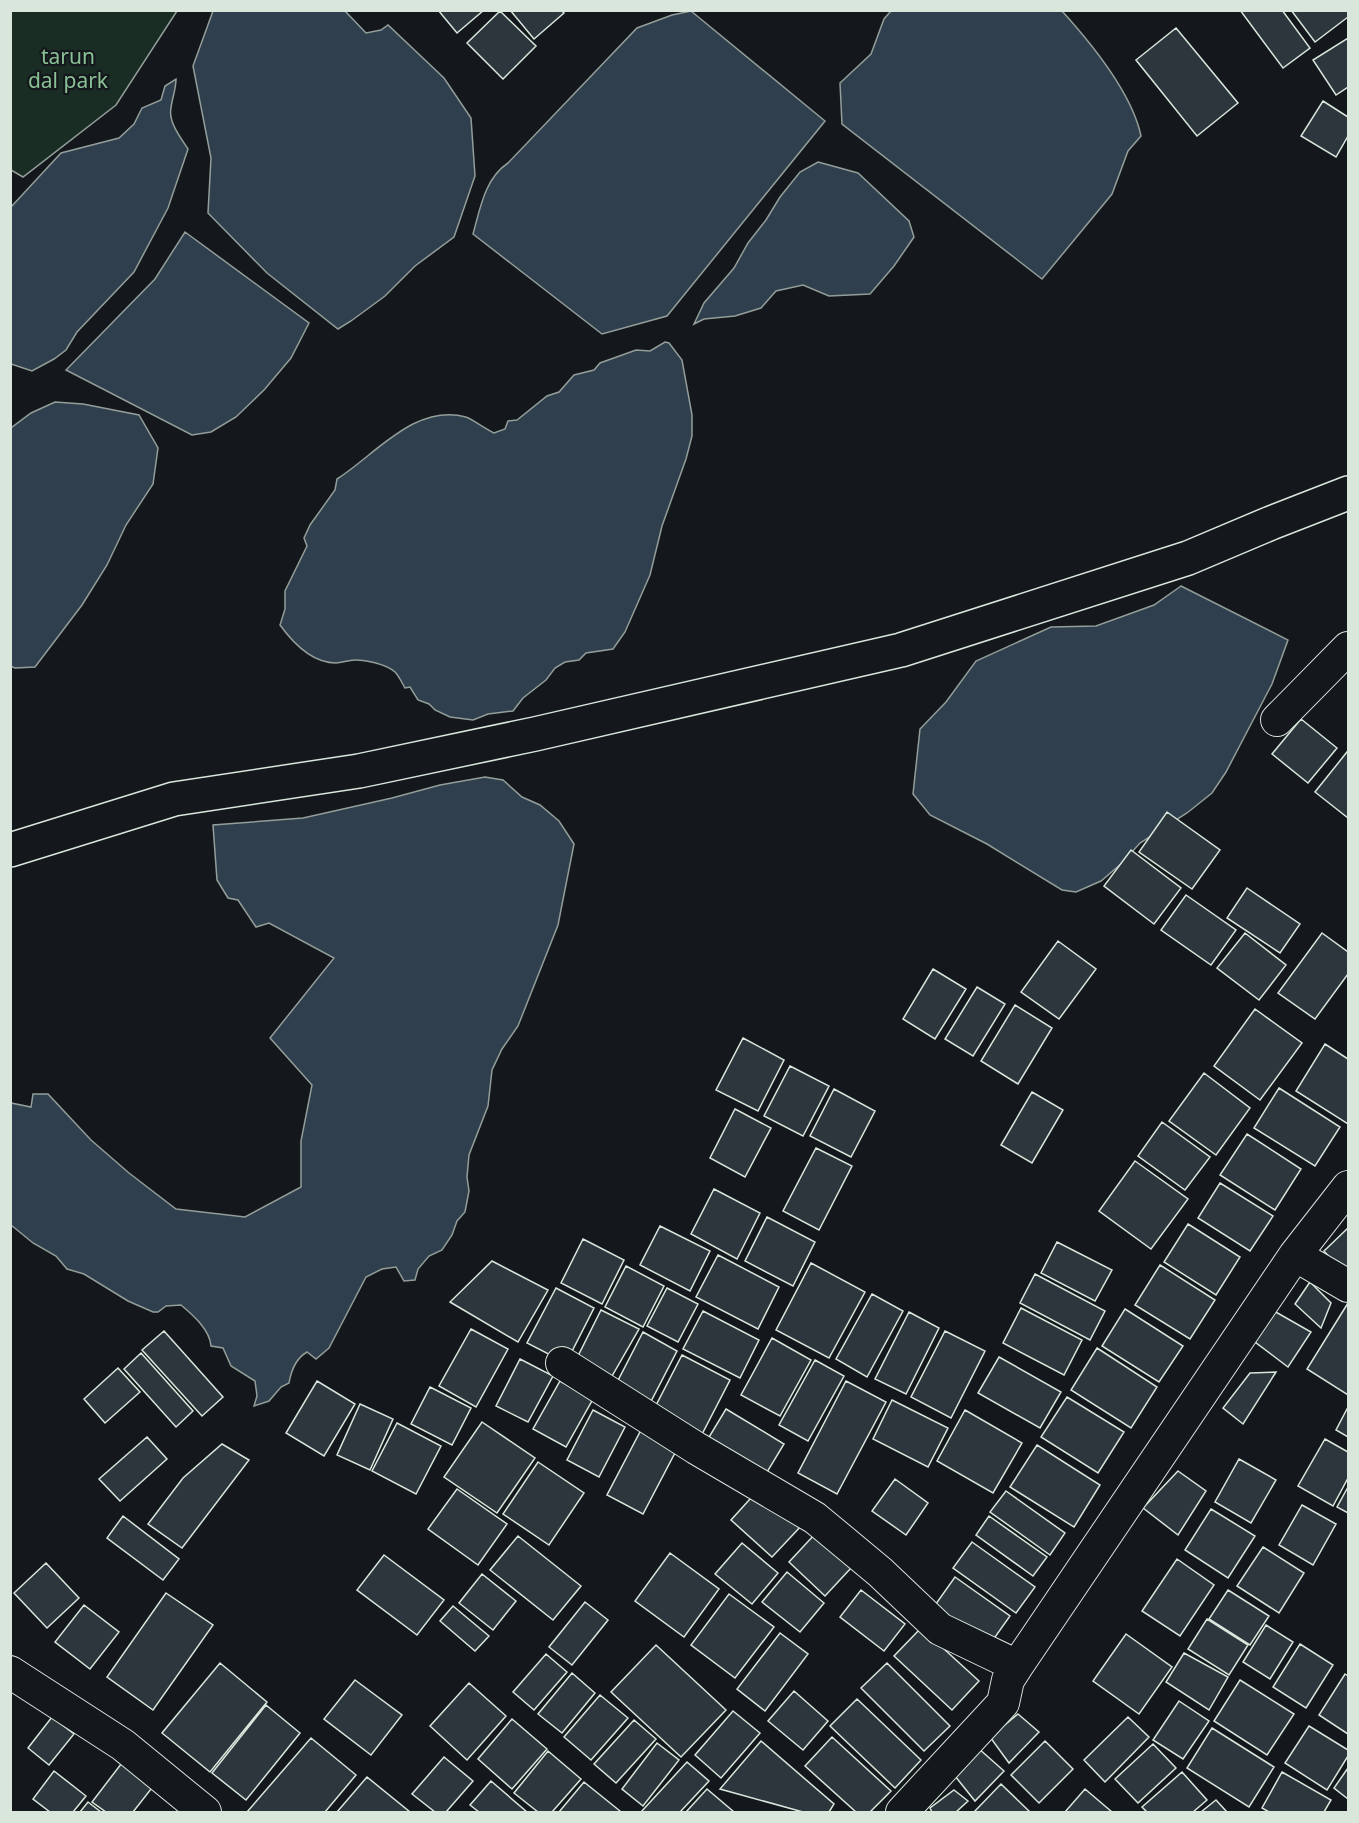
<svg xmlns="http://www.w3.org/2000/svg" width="1359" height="1823" font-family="'Noto Sans',sans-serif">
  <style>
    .green { fill: #1a2d24; stroke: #939e99; stroke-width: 1.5 }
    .water { fill: #2f3f4d; stroke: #939e99; stroke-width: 1.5 }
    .building { fill: #2c363c; stroke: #d8e6dc; stroke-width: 1.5 }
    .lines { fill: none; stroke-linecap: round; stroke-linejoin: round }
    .minor-casing { stroke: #d8e6dc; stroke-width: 34 }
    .tertiary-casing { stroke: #d8e6dc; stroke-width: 36 }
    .minor { stroke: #14181c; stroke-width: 32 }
    .tertiary { stroke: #14181c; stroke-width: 33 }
    .labels { text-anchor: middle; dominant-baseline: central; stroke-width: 4.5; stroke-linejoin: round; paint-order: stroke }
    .park-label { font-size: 21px; fill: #8ac095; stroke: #14181c }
  </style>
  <rect width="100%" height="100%" fill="#14181c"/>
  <path class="green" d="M10,11H177L116,105L23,177L11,170Z"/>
  <path class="water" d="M213,11H345L366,33L381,30L388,25L444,78L471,118L475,176L454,237L415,266L385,296L351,321L338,329L267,273L208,213L211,158L193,66Z
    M691,11L825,121L667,316L602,334L473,234C480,209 485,178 508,163L637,28L672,15Z
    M891,11H1062C1091,43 1132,93 1141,136L1128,151L1112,194L1042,279L842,124L840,83L871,54L884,19Z
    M176,79C176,90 172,98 171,108C168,122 181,138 188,149L168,208L134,272L77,332L66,350L54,359L32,371L11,364V207L61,153L119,138L134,124L142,108L161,100L165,86Z
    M818,162L858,173L909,221L914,237L894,266L870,294L829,296L803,285L776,291L761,308L735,316L704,319L694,324L704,303L734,268L748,243L766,220L780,197L800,172Z
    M185,232L309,323L291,358L264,390L236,417L211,432L192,435L66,370L155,279Z
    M665,342L669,343L682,360L692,415V436L686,459L662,526L650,575L625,632L613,649L586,653L579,660L565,662L555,668L546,680L523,698L513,711L488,714L473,720L450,717L435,710L429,704L418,700L410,687L405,688C402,683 399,676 395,672C386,664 366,660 355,660C348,660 342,663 336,663C312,663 293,643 280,625L285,609V591L307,546L304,538L310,525L335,490L337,479C375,455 415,403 466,417C470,418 486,429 494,433L505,429L508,421L517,420L547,396L559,392L574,375L594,370L600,363L636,350L650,351Z
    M55,402L83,404L139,415L158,448L153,484L126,525L107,565L82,605L35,667L15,668L10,666L11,428L31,413Z
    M1181,586L1288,640L1272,684L1226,772L1212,793L1187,813L1140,843L1122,863L1101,881L1076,892L1062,890L987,844L930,815L913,794L920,729L946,702L976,661L1051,627L1096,626L1154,605Z
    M485,777L503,780L522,797L540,805L559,821L574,844L558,925L518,1026L502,1049L492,1070L488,1106L469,1155L467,1177L469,1191L465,1212L457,1221L452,1235L442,1250L429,1256L418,1269L415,1280L404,1281L396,1267L382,1269L366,1277L329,1348L316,1359L307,1352C295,1359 291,1371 289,1383L281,1387L269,1401L254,1406L257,1396L255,1381L231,1366L223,1348L211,1346C210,1330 193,1315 181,1305L166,1306L158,1312H153L128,1301L84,1274L67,1269L56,1256L33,1243L11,1225V1103L31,1107L33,1094H48L91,1140L129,1173L176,1209L245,1217L301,1187V1141L312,1085L270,1038L334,958L269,923L256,927L238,900L228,898L217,880L213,825L303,818L392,798L440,785Z"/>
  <path class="building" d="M438,10H484L457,33Z
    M510,10H561L564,13L534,39Z
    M1240,10H1282L1310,48L1283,68Z
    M1291,10H1348V17L1315,42Z
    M500,11L536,46L503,79L467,43Z
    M1176,28L1238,103L1197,136L1136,60Z
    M1348,38V87L1336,95L1313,60Z
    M1323,101L1348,117V136L1336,157L1301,136Z
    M1301,719L1337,748L1308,783L1272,754Z
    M1347,752L1348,754V818L1315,792Z
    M1167,812L1220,850L1192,889L1139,852Z
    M1131,850L1181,888L1154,924L1104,886Z
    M1247,888L1300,924L1280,953L1227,918Z
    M1186,895L1236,930L1211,965L1161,930Z
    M1245,933L1286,965L1259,1000L1217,968Z
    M1322,933L1348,952V974L1315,1019L1278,993Z
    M1058,941L1096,969L1059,1019L1021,992Z
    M933,969L966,989L935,1039L903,1019Z
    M977,987L1005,1004L973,1056L945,1039Z
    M1015,1005L1052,1028L1018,1084L981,1061Z
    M1255,1009L1302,1043L1260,1100L1214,1066Z
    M743,1038L784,1060L758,1111L716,1090Z
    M1325,1044L1348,1059V1124L1296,1091Z
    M790,1066L829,1086L803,1136L764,1116Z
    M1204,1073L1250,1108L1216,1155L1169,1121Z
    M1279,1088L1340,1127L1315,1166L1254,1128Z
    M834,1089L875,1111L851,1157L810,1136Z
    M1032,1092L1063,1110L1032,1163L1001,1145Z
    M735,1109L771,1128L745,1177L710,1158Z
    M1162,1122L1210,1157L1185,1190L1138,1156Z
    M1247,1134L1301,1169L1275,1210L1220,1175Z
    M816,1148L852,1166L819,1230L783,1211Z
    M1135,1161L1188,1199L1151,1249L1099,1211Z
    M1220,1183L1273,1216L1250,1251L1198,1218Z
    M714,1189L760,1213L737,1259L691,1234Z
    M767,1217L815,1242L793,1286L745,1261Z
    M1188,1224L1240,1257L1216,1295L1164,1262Z
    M660,1226L710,1251L690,1291L640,1265Z
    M1348,1228V1278L1324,1251Z
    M583,1239L624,1260L602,1304L561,1283Z
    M1057,1242L1112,1270L1095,1301L1041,1273Z
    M718,1255L779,1287L758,1329L696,1297Z
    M492,1261L548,1290L518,1342L450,1302Z
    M811,1263L865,1292L829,1358L776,1330Z
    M1160,1265L1215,1300L1190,1339L1135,1305Z
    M626,1266L664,1286L643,1327L605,1307Z
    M1035,1274L1105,1311L1090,1340L1020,1303Z
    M1310,1282L1331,1303L1321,1328L1295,1304Z
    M556,1288L594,1308L566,1363L527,1343Z
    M667,1288L698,1304L678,1342L647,1326Z
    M872,1294L903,1311L867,1377L836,1359Z
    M1348,1303V1395L1307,1369Z
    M1021,1308L1082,1340L1064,1375L1003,1343Z
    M1125,1309L1183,1346L1159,1382L1102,1346Z
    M601,1310L639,1329L608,1383L574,1364Z
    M703,1311L759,1340L740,1378L683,1349Z
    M1274,1311L1311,1332L1288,1367L1255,1342Z
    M909,1312L939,1328L906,1394L875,1379Z
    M471,1329L508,1349L476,1407L439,1386Z
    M164,1331L223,1397L202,1416L142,1350Z
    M945,1331L985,1351L951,1418L911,1397Z
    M643,1332L677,1351L646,1411L611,1394Z
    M772,1338L811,1360L780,1416L741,1395Z
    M1097,1348L1157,1387L1131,1428L1071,1390Z
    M141,1353L193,1411L176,1427L124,1369Z
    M682,1355L730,1380L699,1440L651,1415Z
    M999,1357L1061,1392L1040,1428L978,1393Z
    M520,1359L553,1376L528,1422L496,1406Z
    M815,1360L844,1376L808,1441L779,1425Z
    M118,1368L140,1392L105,1423L84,1399Z
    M1276,1372L1243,1424L1223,1408L1250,1373Z
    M317,1381L355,1404L324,1456L286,1433Z
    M560,1381L593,1399L566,1447L533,1429Z
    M846,1381L886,1402L837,1494L798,1473Z
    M430,1387L471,1408L452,1445L411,1424Z
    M1067,1397L1124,1432L1098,1473L1041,1437Z
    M892,1400L948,1428L928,1467L873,1439Z
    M360,1404L393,1419L370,1470L337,1455Z
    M1348,1407V1437L1336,1430Z
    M726,1409L784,1444L761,1482L703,1447Z
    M593,1410L625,1427L599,1477L567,1460Z
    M965,1410L1022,1443L993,1493L937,1461Z
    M482,1422L535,1458L497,1513L444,1477Z
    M397,1423L441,1446L416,1494L372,1471Z
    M641,1430L677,1449L643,1514L607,1495Z
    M147,1437L167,1459L120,1501L99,1479Z
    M1325,1439L1348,1452V1478L1333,1506L1298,1486Z
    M222,1444L249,1460L182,1548L148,1524L183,1478Z
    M1037,1445L1100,1485L1074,1527L1010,1487Z
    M1239,1459L1276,1480L1251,1523L1215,1502Z
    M538,1462L584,1493L549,1545L503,1514Z
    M1178,1471L1206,1491L1178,1535L1143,1508Z
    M895,1479L928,1503L906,1535L872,1511Z
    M1348,1487V1513L1337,1507Z
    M760,1488L802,1525L772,1557L731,1520Z
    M457,1489L507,1524L478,1565L428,1529Z
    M1006,1491L1065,1533L1050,1555L990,1512Z
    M1302,1505L1336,1524L1313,1565L1279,1545Z
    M1211,1509L1255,1536L1228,1578L1185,1550Z
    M123,1516L179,1559L163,1580L107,1538Z
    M989,1516L1047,1557L1033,1576L976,1535Z
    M815,1534L851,1568L825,1596L789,1562Z
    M518,1536L581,1586L553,1620L490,1570Z
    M972,1542L1035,1587L1016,1613L953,1568Z
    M742,1543L778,1573L752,1604L715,1574Z
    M1263,1547L1304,1573L1279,1613L1237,1586Z
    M670,1553L719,1589L684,1637L635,1601Z
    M384,1555L444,1600L417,1635L357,1590Z
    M1177,1559L1214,1585L1180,1636L1142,1611Z
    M46,1563L79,1598L47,1628L14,1593Z
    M787,1572L824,1603L800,1632L762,1602Z
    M482,1574L516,1601L493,1630L459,1603Z
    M955,1577L1010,1616L988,1647L933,1608Z
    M861,1590L905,1624L884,1651L840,1617Z
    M1228,1590L1269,1616L1250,1645L1209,1619Z
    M166,1593L213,1625L153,1710L107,1677Z
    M729,1594L774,1627L735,1678L691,1645Z
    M585,1602L608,1620L572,1665L549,1647Z
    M84,1605L119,1632L90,1669L55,1642Z
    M453,1606L489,1636L475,1651L440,1621Z
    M1207,1619L1248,1645L1229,1675L1188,1649Z
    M1266,1625L1293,1642L1270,1679L1243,1662Z
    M921,1628L979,1681L952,1710L894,1656Z
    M780,1633L808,1654L765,1711L737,1689Z
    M1126,1634L1172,1667L1139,1714L1093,1681Z
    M1300,1644L1333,1665L1306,1708L1273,1687Z
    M656,1645L726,1710L681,1757L611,1692Z
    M1184,1653L1228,1677L1209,1710L1166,1682Z
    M546,1654L567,1672L534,1710L513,1692Z
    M220,1663L267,1702L210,1772L162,1733Z
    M887,1663L950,1726L924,1751L861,1688Z
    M572,1673L595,1693L562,1733L538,1714Z
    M1345,1674L1348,1676V1734L1319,1715Z
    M355,1680L402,1715L371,1755L324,1719Z
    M1240,1680L1294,1714L1267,1755L1214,1721Z
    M469,1683L506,1716L467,1760L430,1726Z
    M794,1691L828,1721L803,1750L768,1721Z
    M600,1695L628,1718L591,1760L564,1737Z
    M857,1699L921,1760L895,1788L830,1726Z
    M1179,1701L1209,1721L1183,1759L1153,1740Z
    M266,1705L300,1733L246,1800L212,1773Z
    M733,1711L760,1733L721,1778L695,1755Z
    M1018,1714L1039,1732L1009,1763L990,1737Z
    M52,1717L74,1734L49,1765L28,1748Z
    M1128,1717L1149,1737L1105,1782L1084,1760Z
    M512,1719L547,1749L512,1789L478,1759Z
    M634,1720L656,1739L616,1783L594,1764Z
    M1309,1726L1348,1750V1756L1327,1790L1285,1763Z
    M1212,1728L1274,1767L1249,1807L1187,1768Z
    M832,1737L891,1791L870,1812H856L805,1766Z
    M311,1738L356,1775L325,1812H247Z
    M761,1741L834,1804L829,1812H803L720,1789Z
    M1045,1741L1073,1769L1039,1803L1011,1775Z
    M657,1743L679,1760L643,1806L622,1789Z
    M1153,1744L1176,1768L1138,1803L1115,1779Z
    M978,1748L1004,1771L975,1801L955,1776Z
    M548,1751L581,1779L552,1812H538L514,1793Z
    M128,1755L159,1779L133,1812H106L92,1802Z
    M444,1757L473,1781L446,1812H435L412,1794Z
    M687,1762L709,1781L680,1812H641Z
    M1348,1768V1799L1334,1788Z
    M54,1771L86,1796L73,1812H50L33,1799Z
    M1182,1772L1207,1800L1193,1812H1147L1142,1807Z
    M1282,1772L1331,1800L1324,1812H1269L1262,1808Z
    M367,1777L410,1812H337Z
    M491,1781L527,1812H479L470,1805Z
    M584,1782L620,1811L618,1812H559Z
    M1001,1784L1030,1812H974Z
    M707,1789L734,1812H686Z
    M1085,1789L1112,1812H1065Z
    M954,1790L968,1801L956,1812H932L930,1808Z
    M1216,1800L1227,1812H1201Z
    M88,1802L101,1812H80Z"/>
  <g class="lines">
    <g class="minor-casing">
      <path id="minor" d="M1277,720L1348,648
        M1295,1255L1348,1286
        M562,1363L696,1448L815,1518L880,1572L940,1629L1017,1666
        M10,1672L123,1745L205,1812
        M902,1812L1003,1703L1008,1680L1017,1666L1295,1255L1348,1187"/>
    </g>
    <g class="tertiary-casing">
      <path id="tertiary" d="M10,850L174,799L359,771L535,734L901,650L1188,558L1271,523L1348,493"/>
    </g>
    <use href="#minor" class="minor"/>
    <use href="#tertiary" class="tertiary"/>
  </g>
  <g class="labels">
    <g class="park-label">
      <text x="68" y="56">tarun<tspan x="68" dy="24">dal park</tspan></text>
    </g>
  </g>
  <rect width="1359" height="1823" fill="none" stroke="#d8e6dc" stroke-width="24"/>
</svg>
